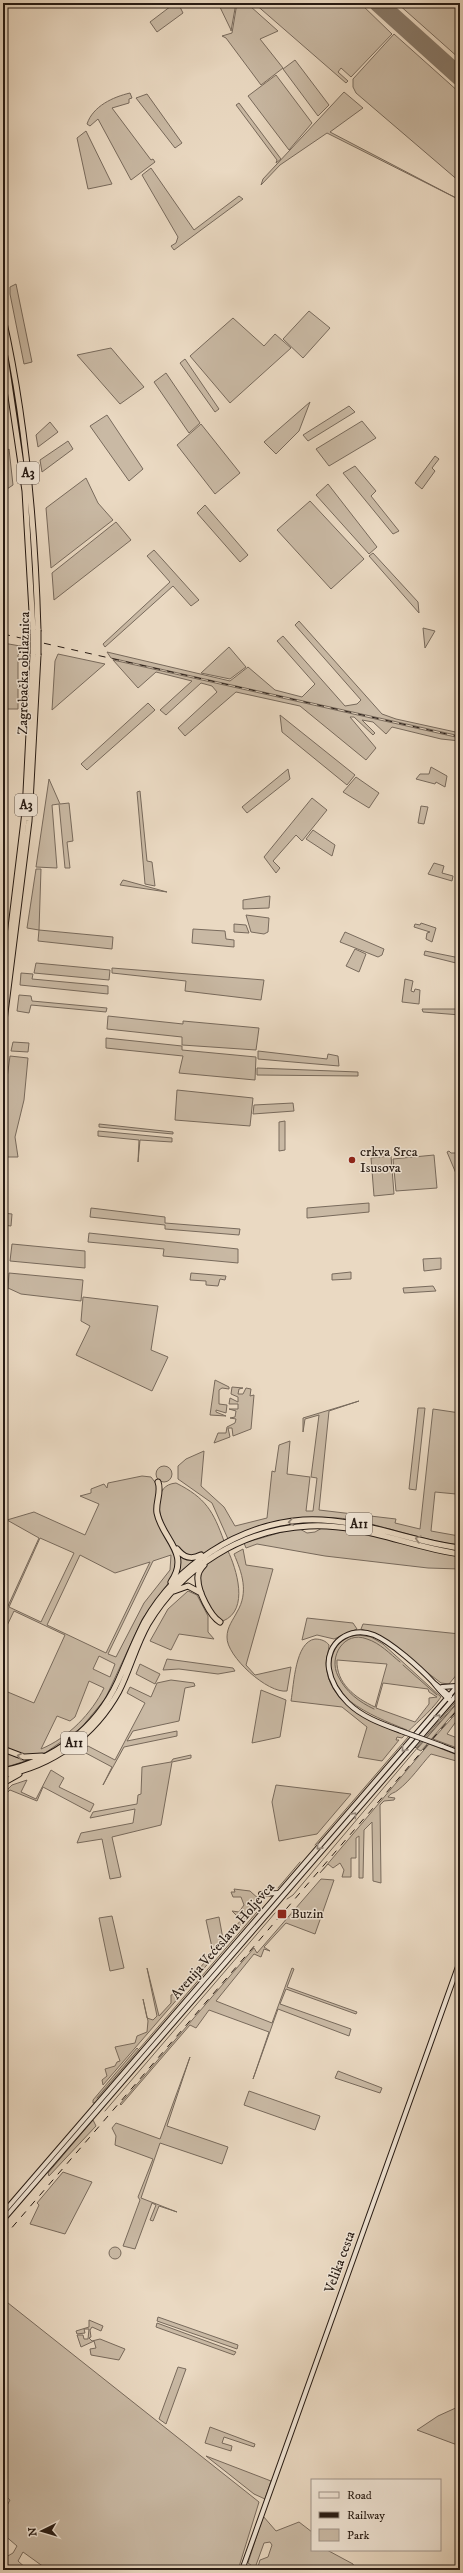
<svg xmlns="http://www.w3.org/2000/svg" width="463" height="2573" font-family="'IM FELL DW Pica',serif">
  <style>
    .green { fill: #c9b9a4; stroke: #786a5c; fill-rule: evenodd }
    .lines { fill: none; stroke-linecap: round; stroke-linejoin: round }
    .stream { stroke: #736658; stroke-width: 1 }
    .runway { stroke: #887a6a; stroke-width: 18 }
    .secondary-casing { stroke: #261a13; stroke-width: 6 }
    .highway-casing { stroke: #261a13; stroke-width: 7 }
    .secondary { stroke: #f1e6d7; stroke-width: 4 }
    .highway { stroke: #ead9c2; stroke-width: 5 }
    .rail { stroke: #261a13; stroke-width: 1; stroke-dasharray: 7 7; stroke-linecap: butt }
    .secondary-bridge-casing { stroke: #261a13; stroke-width: 6; stroke-linecap: butt }
    .highway-bridge-casing { stroke: #261a13; stroke-width: 7; stroke-linecap: butt }
    .secondary-bridge { stroke: #f1e6d7; stroke-width: 4 }
    .highway-bridge { stroke: #ead9c2; stroke-width: 5 }
    .oneway { stroke: #928373 }
    .oneway2 { stroke: #968a7f }
    .poi-dot { fill: #8f2418; stroke: #f1e6d7; stroke-width: 1.5 }
    .labels { text-anchor: middle; dominant-baseline: central; stroke-width: 3; stroke-linejoin: round; paint-order: stroke }
    .shield { fill: #f1e6d7; stroke: #63574e; stroke-width: 1 }
    .shield-label { font-size: 13px; font-weight: bold; fill: #261a13 }
    .street-label { font-size: 14px; fill: #261a13; stroke: #f1e6d7 }
    .poi-label { font-size: 14px; fill: #261a13; stroke: #f1e6d7; text-anchor: start }
  </style>
  <rect width="100%" height="100%" fill="#ead9c2"/>
  <filter id="stains"><feTurbulence type="fractalNoise" baseFrequency=".005" numOctaves="4"/><feColorMatrix values="0 0 0 0 .2 0 0 0 0 .09 0 0 0 0 .02 0 0 0 .5 -.17"/></filter>
  <radialGradient id="worn" r=".72"><stop offset=".6" stop-color="#630" stop-opacity="0"/><stop offset="1" stop-color="#630" stop-opacity=".3"/></radialGradient>
  <path class="green" d="M175,3H178L183,13L157,32L150,22Z
    M218,3H236L231,31V30Z
    M237,3L250,6L278,31L260,39L283,68L261,85L226,38L222,36L232,33Z
    M254,3H360L392,34L351,77L341,68L338,72L348,81L346,83Z
    M397,3H460V59Z
    M394,34L460,93V182L356,93L353,87V79Z
    M295,60L329,105L318,116L283,69Z
    M276,75L312,123L289,150L248,96Z
    M344,92L363,108L330,132L460,200L327,133L280,165L261,185L263,179Z
    M130,93L132,98L129,99V103L112,108L151,160L153,159L155,162L131,180L98,119L90,126L87,124C93,106 113,97 130,93Z
    M147,94L182,143L175,148L136,98Z
    M239,103L281,159L276,163L277,160L236,105Z
    M86,131L112,184L88,189L77,138Z
    M151,168L194,230L239,196L243,199L174,250L171,246L176,243L178,237L142,175Z
    M16,284L32,362L24,364L10,294V287Z
    M309,311L330,328L303,358L283,339Z
    M233,318L264,346L275,334L291,348L230,403L190,356Z
    M111,348L144,387L120,404L77,355Z
    M185,359L219,409L215,412L180,363Z
    M166,373L200,423L189,433L154,382Z
    M310,402L299,431L276,454L264,442Z
    M349,406L355,412L308,441L303,435Z
    M107,415L143,469L129,481L90,426Z
    M362,421L376,438L329,466L316,449Z
    M50,422L58,432L38,447L36,435Z
    M201,424L240,473L215,494L177,445Z
    M68,441L73,449L42,472L40,460Z
    M9,449L13,485L4,491L3,463L7,460L6,451Z
    M435,456L439,459L432,468L435,471L422,489L415,483Z
    M355,466L376,491L371,496L399,531L393,534L343,473Z
    M86,478L98,503L113,520L51,568L46,508Z
    M328,484L377,547L369,554L316,495Z
    M310,501L364,559L331,589L277,530Z
    M205,505L248,555L240,562L197,513Z
    M116,522L131,540L54,600L52,573Z
    M154,550L199,600L191,606L173,586L105,647L103,644L170,582L147,556Z
    M373,553L418,602L419,613L369,556Z
    M299,621L382,714L396,719L460,733V736L111,658L107,652L230,681L248,667L275,690L302,697L315,684L277,641L283,636L345,706L357,704L361,700L295,625Z
    M423,628L435,631L425,648Z
    M3,643L26,647L18,655V709H3V690H7L3,683Z
    M229,647L246,667L230,679L201,673Z
    M58,654L105,664L52,710L55,661Z
    M113,660L460,738V741L441,739L392,727L386,734L373,722L362,720L375,733L373,735L354,717H350L376,748L366,760L300,706L236,692L185,736L178,728L217,692L212,686L201,683L166,715L160,710L192,681L156,672L138,688Z
    M148,703L155,710L87,770L81,764Z
    M280,715L355,775L347,785L282,732Z
    M431,767L447,776L445,787L436,782L435,784L416,779L420,774H429Z
    M288,769L290,779L247,813L242,807Z
    M356,777L379,793L369,808L343,792Z
    M49,779L60,804L69,803L73,841L67,842L70,868H65L59,804L52,805L57,868L36,867Z
    M140,791L147,861L152,862L155,886L145,884L137,792Z
    M312,798L327,810L302,841L296,835L273,861L280,868L276,873L264,857Z
    M421,806L428,807L424,824L418,823Z
    M313,830L335,845L332,856L306,839Z
    M434,863L444,866L442,873L453,876L452,881L428,874Z
    M36,869H41L39,930L113,937L112,949L38,941L39,930L27,928Z
    M123,880L127,881L167,892L120,885Z
    M270,896L269,908L243,909V900Z
    M246,915L269,918L268,932L264,934L251,932Z
    M421,923L436,928L432,942L426,939L427,933L430,932L414,927L415,924L420,925Z
    M234,924L246,925L249,933L234,932Z
    M193,929L225,931L226,939L234,940V947L192,943Z
    M345,932L384,949L382,955L378,957L340,942Z
    M355,949L366,954L359,972L346,966Z
    M425,951L460,958V961L456,963L424,955Z
    M36,963L110,970L109,980L34,973Z
    M112,968L264,980L261,1000L185,991L186,981L112,973Z
    M21,973L33,974L32,979L108,986V994L20,985Z
    M405,979L413,981L411,991L414,992L415,989L420,990L419,1004L402,1002Z
    M19,995L31,996L32,1001L107,1008L106,1012L31,1005L29,1013L17,1011Z
    M422,1009H460V1015L423,1012Z
    M108,1016L183,1024V1021L259,1028L256,1050L182,1045V1037L107,1029Z
    M106,1038L182,1046V1050L256,1057L255,1080L179,1073L183,1056L106,1048Z
    M13,1042L29,1043L28,1052L11,1051Z
    M258,1051L327,1059L328,1054L338,1056L339,1066L258,1059Z
    M10,1056L28,1058L24,1100L15,1137L18,1157H3V1108Z
    M257,1068L358,1072V1076L257,1075Z
    M177,1090L253,1098L250,1126L175,1120Z
    M293,1103L294,1111L253,1114L254,1105Z
    M285,1121V1150L279,1151V1122Z
    M99,1124L173,1132V1134L99,1127Z
    M98,1131L172,1138V1142L140,1140L138,1162L139,1140L98,1136Z
    M449,1151L451,1153H460V1183L447,1152Z
    M434,1155L437,1188L396,1191L393,1159Z
    M391,1156L394,1194L374,1196L371,1158Z
    M369,1203V1212L307,1218V1208Z
    M91,1208L165,1217V1223L240,1229L239,1235L165,1229V1225L90,1217Z
    M3,1213L12,1214L11,1226L3,1225Z
    M89,1233L238,1249V1263L163,1256L164,1249L88,1242Z
    M12,1244L85,1251V1268L10,1261Z
    M441,1258V1269L424,1271L423,1259Z
    M351,1272V1279L332,1280V1274Z
    M9,1273L83,1280L81,1301L21,1294L8,1288Z
    M191,1273L226,1276L225,1280L220,1279L218,1286L206,1285V1281L190,1280Z
    M433,1286L436,1291L404,1293L403,1288Z
    M83,1297L158,1306L151,1350L168,1357L152,1391L76,1355L90,1326L81,1321Z
    M215,1380L229,1387V1389L222,1388L219,1390V1404L227,1405L226,1413L216,1410V1412L226,1416L210,1415Z
    M232,1387L243,1388L239,1389L238,1394H243L246,1388L251,1389L250,1396L254,1395L251,1429L233,1436L232,1428H228L230,1437L214,1443L218,1433H226L227,1427L235,1423L236,1419L230,1418L235,1417L236,1411L229,1409H238V1404H229L230,1398L238,1402V1397L231,1394Z
    M359,1401L329,1411L319,1510L396,1519L395,1523L420,1529L433,1409L460,1413V1462L456,1494L435,1492L431,1531L459,1536L460,1545C426,1541 393,1529 359,1521C315,1512 269,1520 228,1539L212,1503L178,1479V1466L186,1459L204,1451L201,1486L224,1507L235,1526L267,1518L272,1471L275,1472L279,1445L290,1441L287,1474L310,1477L306,1511H313L317,1478L311,1477L319,1415L305,1419L303,1432V1418Z
    M418,1408H425L416,1490L409,1489Z
    M156 1474a8 8 0 1 1 16 0a8 8 0 1 1-16 0Z
    M142,1476L151,1477L158,1486L155,1507L175,1552L176,1568L169,1582L143,1618L105,1699L81,1728L45,1753L26,1756L3,1748V1701L6,1693L3,1690L34,1703L65,1635L14,1611L3,1634V1620L8,1608L3,1604L8,1606L39,1538L7,1520L34,1512L85,1535L99,1504L80,1496L91,1493V1489L104,1484L107,1488L108,1483ZM40,1538L74,1553L41,1622L9,1607ZM80,1555L115,1573L150,1562L106,1653L47,1625ZM171,1555L170,1570L144,1603L116,1657L108,1654L153,1561ZM99,1656L115,1664L110,1677L93,1669ZM89,1681L104,1688C92,1713 68,1738 41,1749L57,1716L70,1721L75,1717Z
    M176,1483C206,1498 213,1511 224,1541C216,1545 201,1559 191,1557C169,1553 140,1486 176,1483Z
    M322,1528L355,1531L460,1556V1569L428,1568L325,1556L257,1544L246,1548L244,1543L289,1530L300,1529L307,1533L315,1532Z
    M243,1549L246,1565L273,1569L246,1665L255,1675L291,1667L287,1691C268,1694 226,1656 227,1637C227,1627 233,1620 237,1612C249,1592 242,1573 234,1554Z
    M228,1551C236,1568 250,1610 223,1621C215,1619 197,1585 199,1577C202,1563 218,1557 228,1551Z
    M179,1554L195,1559L177,1576Z
    M188,1591L197,1595L208,1616V1632L214,1639L179,1634L171,1650L150,1641L168,1609Z
    M307,1618L353,1623L357,1629L334,1639L317,1635L302,1640Z
    M363,1624L460,1634V1671H456L458,1673L449,1684L441,1683L380,1636L361,1629Z
    M358,1635L371,1637L383,1644L441,1697C429,1714 414,1724 402,1738L397,1737L396,1740H399L382,1761L358,1757L367,1727L342,1707L291,1701C294,1684 295,1642 315,1639C321,1639 326,1641 329,1645C329,1651 326,1657 326,1663C327,1704 372,1723 403,1734L407,1730C378,1718 318,1697 333,1654C337,1642 346,1637 358,1635ZM337,1660L387,1664L375,1707C355,1698 336,1683 337,1660ZM383,1683L428,1689L429,1692L437,1697L429,1698V1704L415,1722L376,1708Z
    M167,1659L233,1668L235,1671L218,1674L179,1669L163,1670Z
    M140,1664L160,1674L155,1684L136,1674Z
    M171,1680L194,1683L195,1686L185,1688L179,1721L133,1731L127,1741L177,1731V1736L124,1747L103,1785L112,1767L82,1751L88,1746L115,1760L145,1703L127,1693L130,1687L151,1697L157,1683Z
    M261,1690L286,1700L280,1737L252,1743Z
    M460,1697L416,1748L414,1746L456,1698Z
    M460,1700V1706L421,1751L417,1749Z
    M446,1702L277,1900L276,1899Z
    M460,1709V1716L447,1734L460,1739V1749L433,1739Z
    M429,1744L460,1756V1762L431,1754C420,1766 411,1780 398,1790C395,1793 390,1793 388,1797L395,1798L394,1800L384,1801L380,1805L381,1883L373,1881L372,1822L364,1830L363,1878H359V1836L356,1838V1858H351V1877H342L344,1870L340,1863L333,1868L328,1864L320,1873Z
    M3,1751L16,1757L32,1759L3,1768Z
    M191,1755V1758L172,1762L161,1825L112,1837L121,1877L110,1879L102,1839L77,1843L81,1833L133,1823L135,1809L90,1818L93,1812L137,1804L138,1795L141,1794L142,1767L171,1762L173,1759Z
    M51,1770L64,1778L59,1787L94,1804L90,1812L43,1787L37,1801L10,1790L3,1797V1794L12,1785L27,1780L21,1792L36,1799Z
    M276,1785L351,1794L317,1834L279,1841L272,1802Z
    M321,1879L334,1880L315,1934L286,1923L264,1947L270,1951L264,1949L261,1957L254,1954L216,2001L272,2023L292,1968L294,1969L287,1987L357,2012L356,2014L286,1989L280,2004L351,2029L349,2036L278,2009L253,2079L269,2032L209,2010L196,2028L190,2025L121,2105L120,2104L254,1948L257,1953Z
    M234,1889L250,1891L261,1901L229,1939L227,1937L241,1920L232,1911L239,1912L244,1905L241,1897H233L231,1892H235Z
    M268,1910L107,2098L121,2080Z
    M112,1916L124,1968L110,1971L99,1918Z
    M219,1917L223,1939L213,1952L206,1920Z
    M210,1956L212,1959L103,2085L102,2080L107,2076L105,2069L115,2066L117,2062L120,2061L115,2047L135,2043L137,2036L147,2032L148,2021L143,1999L147,2018L153,2020L157,2016L147,1968L159,2016L171,2003V1995L179,1993L204,1963L203,1957Z
    M137,2048L141,2052L96,2103H93V2100Z
    M190,2057L167,2126L228,2147L222,2164L160,2143L141,2198L177,2212L159,2206L153,2221L150,2220L156,2205L152,2203L135,2249L123,2246L140,2200L138,2197L153,2159L115,2145L116,2136L112,2128L116,2123L160,2139Z
    M338,2071L382,2088L380,2093L335,2078Z
    M249,2091L320,2116L315,2130L244,2105Z
    M93,2120L96,2126L49,2176L48,2173Z
    M63,2172L92,2182L65,2234L30,2224L39,2205L37,2203Z
    M109 2253a6 6 0 1 1 12 0a6 6 0 1 1-12 0Z
    M3,2299L259,2502L238,2570H48L23,2552L18,2561L28,2570H12L3,2560V2554L6,2557L13,2553L17,2546L3,2534V2513L10,2500L3,2494Z
    M158,2317L238,2345L237,2349L157,2321Z
    M89,2320L103,2326L101,2331L92,2327L90,2330L91,2337L89,2338L92,2341L100,2339L125,2349L119,2360L91,2355L90,2349L96,2348L94,2341L81,2347L77,2335H83L84,2339H88L89,2329H84L85,2333L77,2334L76,2331L89,2327Z
    M157,2323L236,2352L234,2355L156,2327Z
    M178,2367L186,2369L166,2424L159,2419Z
    M460,2406V2446L417,2430L438,2416Z
    M210,2427L255,2444L254,2447L224,2437L222,2443L232,2446L231,2451L205,2443Z
    M206,2456L271,2481L265,2499L254,2494Z
    M263,2516L276,2531L299,2522L312,2532V2550H327L353,2564L354,2567L351,2570H257L260,2560L268,2557L272,2545L270,2542L264,2543L255,2568L248,2563Z"/>
  <g class="lines">
    <path class="stream" d="M403,1665L437,1695
      M459,1676L460,1675
      M374,1709C359,1702 346,1692 338,1676C328,1657 344,1630 367,1639C380,1643 390,1654 400,1662
      M426,1738L460,1699
      M315,1845L409,1736
      M278,1888L300,1862
      M287,1899L293,1895L424,1740
      M97,2098L257,1912
      M105,2111L275,1913"/>
    <path class="runway" d="M378,3L460,77"/>
    <g class="secondary-casing">
      <path id="secondary" d="M434,1683L450,1696
        M442,1687L456,1686
        M401,1731C382,1724 362,1717 348,1703C339,1694 331,1682 329,1669C325,1643 350,1625 374,1635C391,1642 420,1668 433,1682C438,1688 443,1695 450,1700
        M442,1746L460,1753
        M261,1894L278,1893
        M3,2213L460,1683
        M3,2220L460,1691
        M242,2570L460,1961"/>
    </g>
    <g class="highway-casing">
      <path id="highway" d="M3,318C26,420 35,525 38,630
        M3,343L25,491L33,629
        M3,993L25,812L33,654
        M3,1029L29,821L38,655
        M158,1482C162,1492 155,1503 157,1513C162,1539 191,1553 171,1582
        M177,1549C184,1558 191,1560 201,1555
        M204,1565C200,1569 197,1574 198,1580C198,1591 210,1616 220,1622
        M174,1591L188,1586L201,1593
        M3,1749L24,1757L42,1756
        M3,1771C54,1760 96,1729 118,1681C127,1661 135,1640 145,1621C177,1565 238,1525 303,1520C358,1517 406,1541 460,1548
        M3,1775C53,1766 95,1735 119,1691C130,1669 136,1645 148,1624C182,1567 242,1529 309,1526C361,1523 409,1547 460,1554
        M3,1783L19,1774"/>
    </g>
    <use href="#secondary" class="secondary"/>
    <use href="#highway" class="highway"/>
    <path class="rail" d="M3,634L460,737
      M3,2238L460,1707"/>
    <g class="secondary-bridge-casing">
      <path id="secondary-bridge" d="M401,1731L442,1746"/>
    </g>
    <g class="highway-bridge-casing">
      <path id="highway-bridge" d="M33,629V654
        M38,630V655"/>
    </g>
    <use href="#secondary-bridge" class="secondary-bridge"/>
    <use href="#highway-bridge" class="highway-bridge"/>
  </g>
  <defs><path id="oneway-chevron" d="M-2-3.5L2.5 0L-2 3.5" fill="none" stroke-width="1.6" stroke-linecap="round" stroke-linejoin="round"/></defs>
  <g class="oneway">
    <use href="#oneway-chevron" transform="translate(291 1522) rotate(172)"/>
    <use href="#oneway-chevron" transform="translate(418 1539) rotate(-165)"/>
    <use href="#oneway-chevron" transform="translate(20 1756) rotate(-167)"/>
  </g>
  <g class="oneway2">
    <use href="#oneway-chevron" transform="translate(438 1717) rotate(-49)"/>
    <use href="#oneway-chevron" transform="translate(404 1749) rotate(131)"/>
    <use href="#oneway-chevron" transform="translate(354 1815) rotate(-49)"/>
    <use href="#oneway-chevron" transform="translate(319 1847) rotate(132)"/>
  </g>
  <g class="poi-dot">
    <circle cx="352" cy="1160" r="4"/>
    <rect x="277" y="1909" width="10" height="10" rx="2"/>
  </g>
  <g class="labels">
    <g class="shield">
      <rect x="17" y="462" width="22" height="22" rx="3"/>
      <rect x="15" y="794" width="22" height="22" rx="3"/>
      <rect x="346" y="1513" width="26" height="22" rx="3"/>
      <rect x="61" y="1732" width="26" height="22" rx="3"/>
    </g>
    <g class="shield-label">
      <text x="28" y="473">A3</text>
      <text x="26" y="805">A3</text>
      <text x="359" y="1524">A11</text>
      <text x="74" y="1743">A11</text>
    </g>
    <g class="street-label">
      <text transform="translate(24 673) rotate(-89)">Zagrebačka obilaznica</text>
      <text transform="translate(223 1941) rotate(-49)">Avenija Većeslava Holjevca</text>
      <text transform="translate(340 2262) rotate(-70)">Velika cesta</text>
    </g>
    <g class="poi-label">
      <text x="360" y="1152">crkva Srca<tspan x="360" dy="16">Isusova</tspan></text>
      <text x="291" y="1914">Buzin</text>
    </g>
  </g>
  <rect width="463" height="2573" fill="none" stroke="#ead9c2" stroke-width="16"/>
  <rect x="4" y="4" width="455" height="2565" fill="none" stroke="#261a13" stroke-width="2"/>
  <rect x="8" y="8" width="447" height="2557" fill="none" stroke="#261a13"/>
  <rect x="311" y="2479" width="130" height="72" fill="#f1e6d7" stroke="#a09489"/>
  <rect x="319" y="2492" width="20" height="6" fill="#f1e6d7" stroke="#a09489"/>
  <text x="347" y="2499" font-size="12" fill="#261a13">Road</text>
  <rect x="319" y="2512" width="20" height="6" fill="#261a13" stroke="#a09489"/>
  <text x="347" y="2519" font-size="12" fill="#261a13">Railway</text>
  <rect x="319" y="2529" width="20" height="12" fill="#c9b9a4" stroke="#a09489"/>
  <text x="347" y="2539" font-size="12" fill="#261a13">Park</text>
  <g transform="translate(42 2531) rotate(265)" stroke="#f1e6d7" stroke-width="3" paint-order="stroke">
  <path d="M0-3L7 15L0 10L-7 15Z" fill="#261a13"/>
  <text y="-6" font-size="11" font-weight="bold" text-anchor="middle" fill="#261a13">N</text>
  </g>
  <rect width="100%" height="100%" filter="url(#stains)"/>
  <rect width="100%" height="100%" fill="url(#worn)"/>
</svg>
